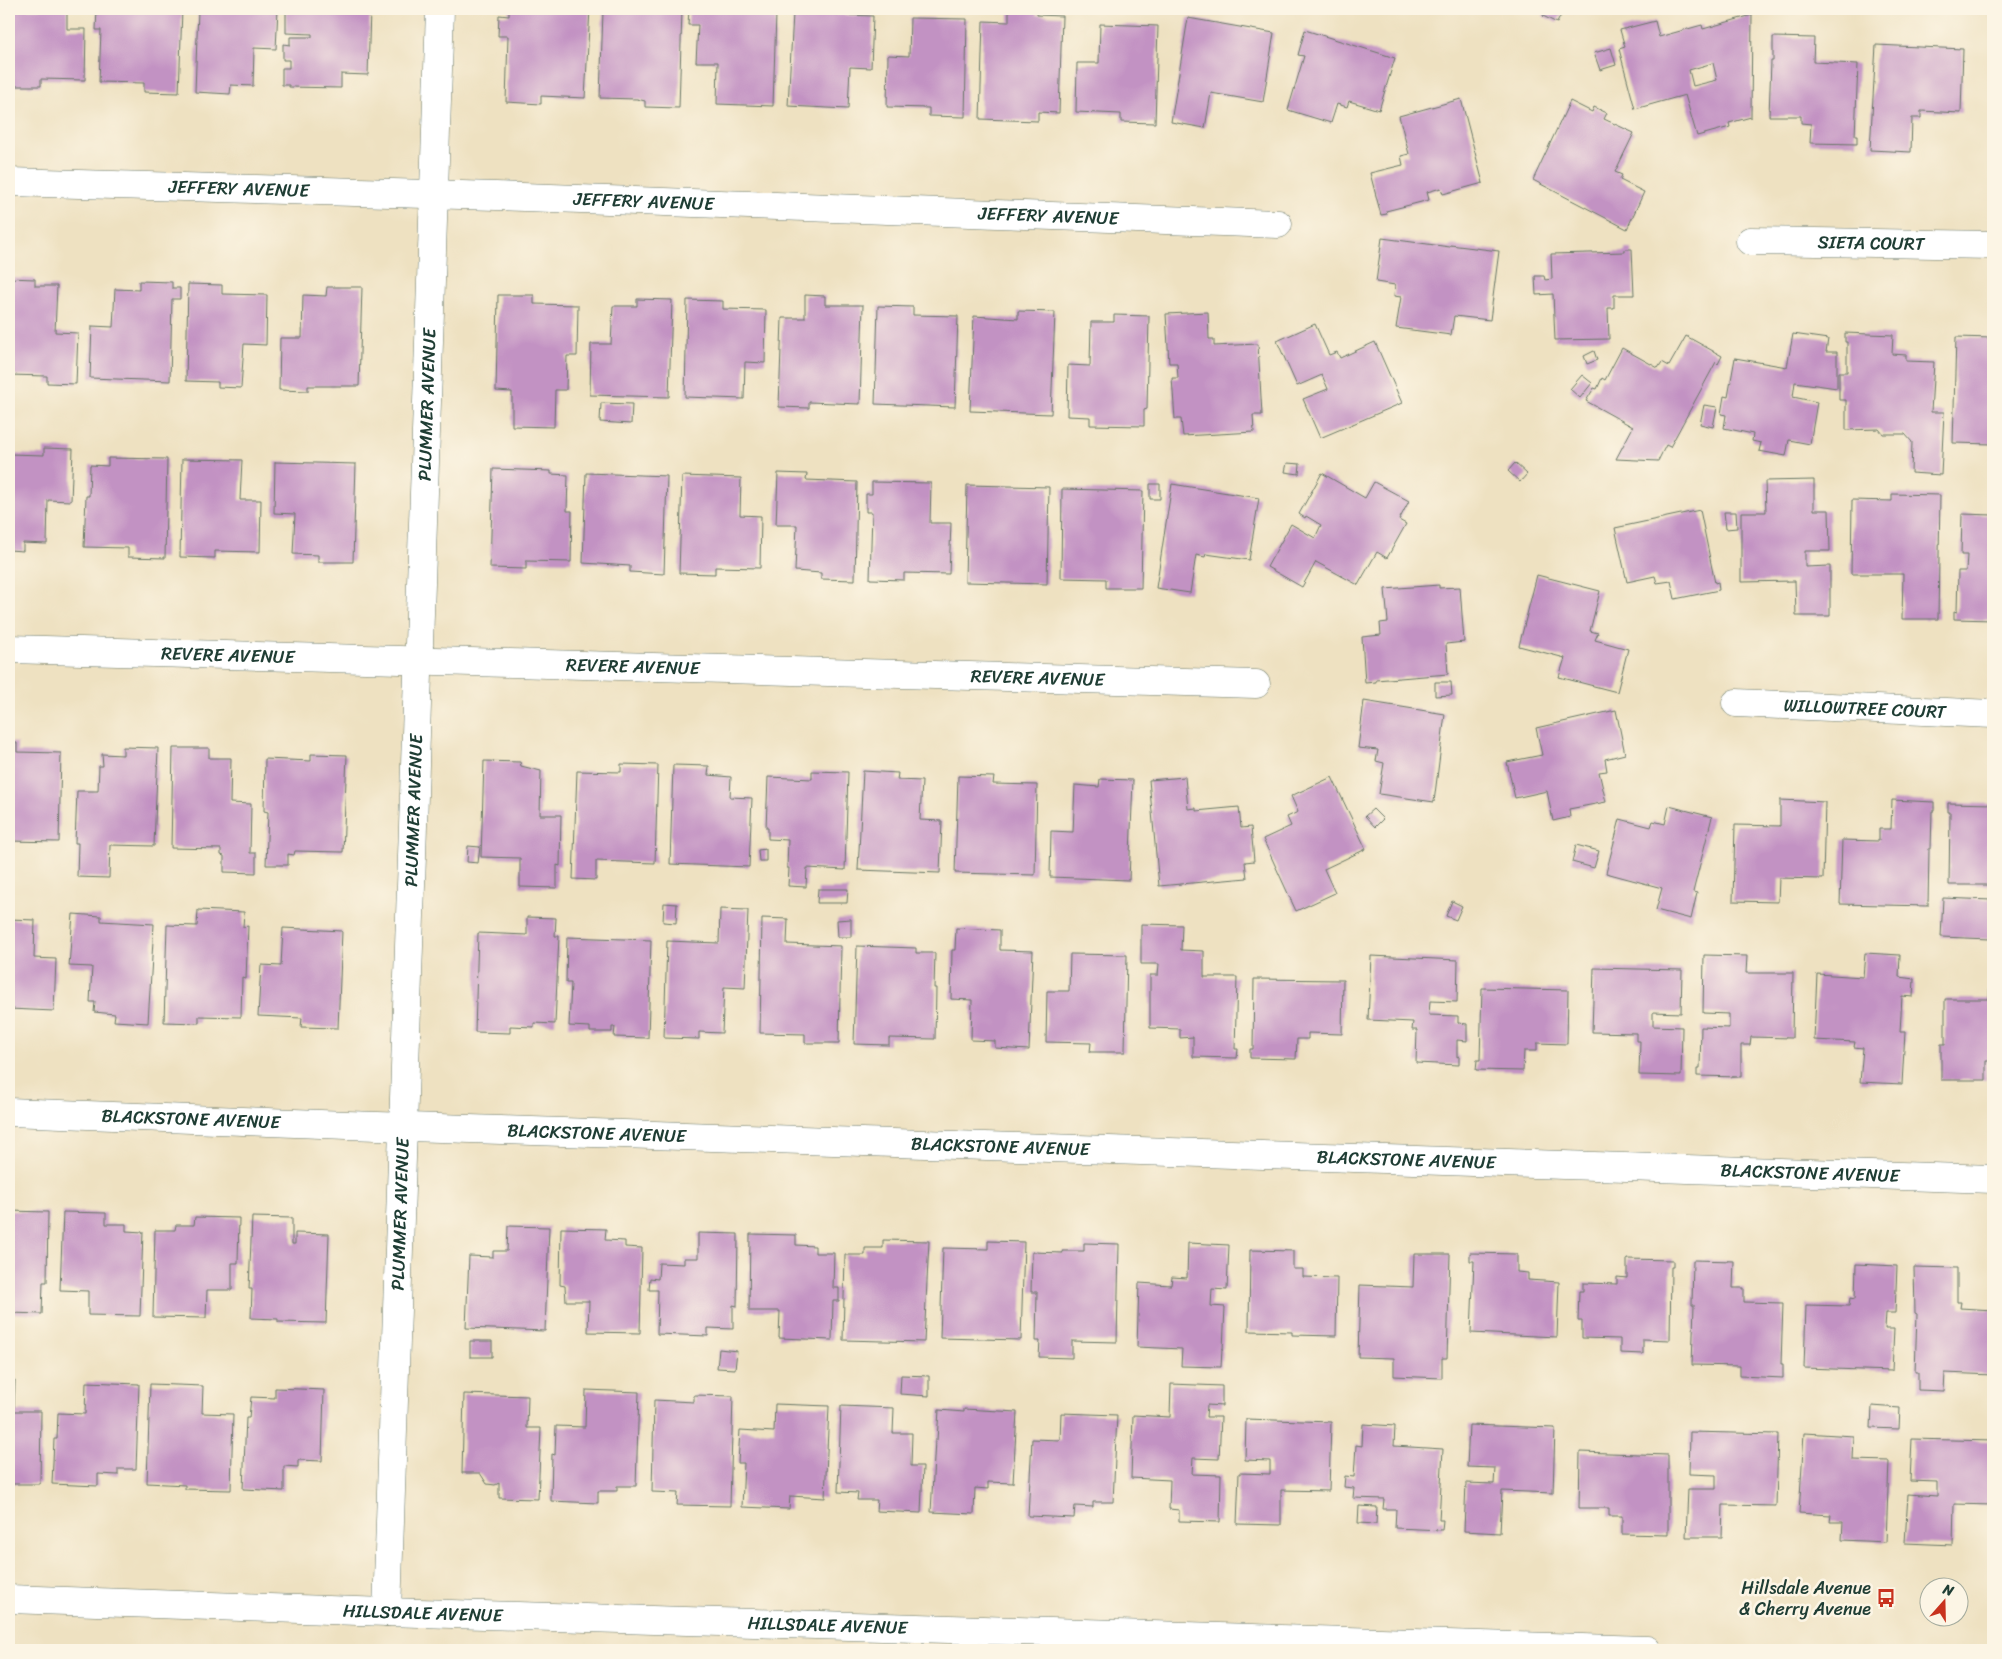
<svg xmlns="http://www.w3.org/2000/svg" width="2002" height="1659" font-family="Sriracha,sans-serif">
  <style>
    .building { fill: #c292c3; fill-rule: evenodd }
    .lines { fill: none; stroke-linecap: round; stroke-linejoin: round }
    .minor-casing { stroke: #677665; stroke-width: 29 }
    .highway-casing { stroke: #677665; stroke-width: 29 }
    .minor { stroke: #fff; stroke-width: 28 }
    .highway { stroke: #fff; stroke-width: 28 }
    .labels { text-anchor: middle; dominant-baseline: central; stroke-width: 5; stroke-linejoin: round; paint-order: stroke }
    .street-label { font-size: 18px; fill: #1f3d34; stroke: #fcf5e5 }
    .poi-label { font-size: 18px; fill: #1f3d34; stroke: #fcf5e5; text-anchor: end }
  </style>
  <rect width="100%" height="100%" fill="#fcf5e5"/>
  <filter id="ink" filterUnits="userSpaceOnUse"><feTurbulence type="fractalNoise" baseFrequency=".02" numOctaves="2"/><feDisplacementMap in="SourceGraphic" scale="10" xChannelSelector="R" yChannelSelector="G"/><feConvolveMatrix kernelMatrix="1 2 1 2 8 2 1 2 1" color-interpolation-filters="sRGB"/></filter>
  <filter id="wash" filterUnits="userSpaceOnUse"><feTurbulence type="fractalNoise" baseFrequency=".0096" numOctaves="4" result="noise"/><feDisplacementMap in="SourceGraphic" scale="20" xChannelSelector="R" yChannelSelector="G"/><feGaussianBlur stdDeviation="1.12" result="paint"/><feColorMatrix in="noise" values="0 0 0 0 0 0 0 0 0 0 0 0 0 0 0 0 0 1.4 0 .05"/><feComposite in="paint" operator="in"/></filter>
  <g filter="url(#wash)">
    <rect width="100%" height="100%" fill="#eee1c1"/>
    <g id="blocks">
      <path class="building" d="M9,9H67V29H86L85,80L41,79V86H9Z
        M97,9H182L179,93L144,92V83L99,82L101,30H96Z
        M198,9H278L276,49L254,48L253,86L231,85L230,94L195,92Z
        M286,9H370L368,75L341,74V88L289,87V85H282V68H289V60H283V44L290,45V37H312V34L286,33Z
        M509,9H590L585,98L541,96V104L506,102L508,36H498L499,15L509,16Z
        M623,9L682,10L679,108L645,107V101L637,99L600,98L603,11H623Z
        M689,9H739V13L776,14L773,106L717,104L718,62H696L698,25H688Z
        M1009,9H1037V15L1062,16L1059,113L1038,112V121L980,119L983,21L1009,22Z
        M1546,9H1554L1562,13L1557,23L1543,16Z
        M793,13L873,16L871,68L850,67L848,109L788,106Z
        M1752,15L1751,117L1729,123L1730,127L1697,136L1685,95L1635,109L1619,49L1625,47L1620,30L1655,21L1659,37L1702,25L1703,29ZM1713,63L1717,80L1693,86L1689,70Z
        M910,18L967,19L965,117L929,116V108L887,107L888,55L909,56Z
        M1188,18L1274,33L1263,102L1211,93L1205,128L1171,122Z
        M1100,24L1158,26L1155,123L1121,122V114L1076,112L1077,63H1099Z
        M1305,30L1395,58L1379,110L1349,101L1347,107L1337,104L1331,123L1288,110L1304,56L1298,55Z
        M1773,37L1814,38L1813,62L1858,64L1855,136H1857V144L1810,143L1811,124L1801,123V116H1769L1771,61H1773Z
        M1876,45L1963,49L1961,113L1921,111V118H1912L1911,152L1870,150Z
        M1611,48L1616,65L1600,70L1594,53Z
        M1461,99L1483,183L1443,194L1441,188L1427,192L1429,200L1386,211L1387,214L1381,215L1370,173L1403,165L1401,156L1409,154L1399,116Z
        M1570,101L1592,112L1594,107L1607,113L1604,119L1634,133L1615,172L1622,175L1620,180L1644,192L1627,229L1533,180Z
        M1382,238L1450,247V245L1499,251L1490,320L1454,316L1451,335L1396,328L1401,297L1394,296L1395,285L1376,282Z
        M1625,249H1632L1634,295H1614V308H1608L1609,339L1555,340L1553,294L1536,295L1535,276H1544L1545,280L1552,279L1551,254L1625,252Z
        M9,278L35,279V286H57L55,332L78,333L76,384L47,383V376L9,375Z
        M139,281L172,282V288H180V299H172L170,381L90,378L92,326L113,327L115,289L139,290Z
        M188,284L222,285V294L267,295L266,345L244,344L241,388L218,387V382L186,381Z
        M327,287H362L359,386H308V391L279,390L280,338H302L303,295L326,296Z
        M498,295H534V304L578,305L577,356H567L566,390H555L554,427L512,426V392L496,391Z
        M805,295L825,296V305H863L860,404L809,402V408L779,407L782,318H805Z
        M637,299L672,300L669,397L590,395L591,344H611L613,306H637Z
        M687,300L723,301V309L766,310L765,363L745,362L744,399L685,397Z
        M878,306L913,307V315L958,316L955,407L875,404Z
        M1018,311L1055,312L1051,414L970,411L974,316L1018,319Z
        M1208,312L1209,339H1214V346L1258,344L1262,415H1253L1254,432L1183,436L1181,419H1175L1172,378H1178L1177,363H1169L1166,314Z
        M1114,315L1149,316L1147,409L1144,410V426L1090,425V417L1067,416L1068,365L1090,366L1091,322H1114Z
        M1315,324L1329,355L1337,352L1340,358L1375,342L1402,403L1320,438L1303,399L1328,389L1322,375L1297,386L1277,341Z
        M1845,333L1893,335L1892,354L1906,355V361L1934,362L1931,412H1944L1941,475L1911,473L1912,442L1905,434H1883L1879,429L1846,430V400H1839V372H1847V342H1845Z
        M1793,334L1828,339L1826,352H1837V388L1795,382L1793,397L1817,402L1810,444L1789,440L1786,456L1759,451L1761,443L1752,441L1753,434L1724,428L1726,415L1721,414L1724,396L1728,397L1735,358L1787,367Z
        M1686,336L1722,356L1718,364L1716,362L1670,447L1666,445L1658,461L1616,459L1633,427L1586,401L1594,388L1597,389L1602,378L1605,380L1622,348L1658,368L1662,362L1669,366Z
        M1956,337L1993,338V444L1953,443Z
        M1594,351L1597,360L1587,364L1584,356Z
        M1582,375L1592,383L1580,398L1570,389Z
        M601,403L632,404L631,424L600,422Z
        M1704,405L1717,407L1713,427L1700,424Z
        M44,448L73,449L71,501L48,500L47,544L23,543V551L9,550V454L44,455Z
        M108,458L167,459L165,558L128,557V548L84,547L86,496H89L90,465L108,466Z
        M182,459L242,460L240,500H261L260,552L215,551V558L180,557Z
        M275,462L356,464L353,562H318V555L293,554L295,514L274,513Z
        M1287,463L1300,464L1299,474L1285,472Z
        M1515,463L1527,474L1520,482L1508,471Z
        M493,469L551,471V474L568,475L567,511H572L571,562L526,561V569L490,568Z
        M586,473L667,476L664,574L630,572V566L583,563Z
        M778,473L807,474L806,480L857,482L855,580L821,579V573L795,571L797,525H776Z
        M1322,473L1365,498L1374,482L1409,501L1399,520L1406,524L1387,558L1377,552L1358,585L1316,562L1302,587L1267,567L1291,524L1315,538L1321,525L1306,516L1305,518L1299,514Z
        M682,476L741,478L740,515L761,516L760,568L715,567V574L679,573Z
        M1814,480V510H1829L1830,551H1805V567L1830,566V616H1796L1795,581L1741,582V512H1766L1765,481Z
        M872,482L931,483L930,523H951L949,574L904,573V580L870,579L872,512H866V494H872Z
        M1150,484H1160V499H1150Z
        M1172,484L1259,498L1249,560L1206,554L1205,557L1196,555L1190,593L1156,588Z
        M967,485L1049,487L1047,584L965,582Z
        M1062,489L1143,491L1141,588H1106V579L1061,578Z
        M1892,494L1940,495L1938,619H1902L1903,574H1851L1852,500L1892,501Z
        M1700,510L1715,583L1718,582L1719,590L1675,599L1671,581L1657,583L1655,576L1627,582L1615,528Z
        M1724,512H1736L1737,528L1726,529Z
        M1962,514L1993,515V620L1954,619V611L1957,612L1958,571H1966L1967,555H1961Z
        M1537,575L1600,591L1590,631L1598,633L1595,640L1628,649L1617,692L1559,677L1565,658L1519,646Z
        M1439,585V588L1460,587L1464,642L1446,644L1448,674L1376,680V682L1365,683L1362,637L1381,635L1380,623L1388,622L1385,589Z
        M1435,682H1451L1452,695L1435,696Z
        M1364,701L1445,714L1434,802L1379,794L1384,763L1376,761L1378,750L1358,748Z
        M1616,710L1625,754L1605,759L1607,771L1599,772L1606,802L1569,809L1570,817L1553,821L1547,791L1515,798L1507,762L1542,755L1536,728Z
        M9,742L17,743V752L61,753L59,842L9,841Z
        M123,747L158,748L154,846L110,845L109,878L77,877L78,843H75L77,791H98L99,766H103L102,754L123,755Z
        M173,748H209V758H231L230,803L251,804L250,853H256V873L224,872V856L221,855V849L171,848Z
        M311,754L347,755L343,852L295,851L294,855L288,854V865H266L268,812L264,811L265,759L311,761Z
        M484,761L520,762L521,766L541,771L540,815H561L560,866L557,865V888L520,887V858L481,857Z
        M621,764L658,765L655,863L596,861V880L573,879L577,771L621,772Z
        M673,765L709,766L708,775L731,777L730,797L752,798L749,867L670,864Z
        M812,771L848,772L845,870L807,868L806,887L788,886L789,868H787L788,840L768,839V828H766L768,777L812,779Z
        M863,771L898,773L897,780L922,781L920,820L942,821L940,873L858,870Z
        M958,776L994,777L993,784L1037,785L1035,875L955,873Z
        M1185,777L1188,809L1196,808V811L1239,807L1241,828L1251,827L1254,861L1245,862L1247,878L1159,886L1149,780Z
        M1332,777L1366,849L1324,869L1335,893L1296,911L1263,839L1291,826L1287,817L1298,812L1291,796Z
        M1100,779L1133,780L1129,880L1050,877L1051,831L1073,832L1075,785L1099,787Z
        M1780,800L1825,802L1823,879L1779,878L1778,902L1733,901L1735,825L1780,826Z
        M1892,800L1934,802V811H1932L1931,849H1929L1928,906L1840,904L1842,840L1879,841V829H1891Z
        M1948,803L1993,804V885H1949L1950,812H1948Z
        M1669,806L1712,817L1693,892L1697,893L1691,919L1656,910L1662,888L1606,873L1620,819L1651,827L1653,821L1665,824Z
        M1373,809L1383,819L1375,827L1365,816Z
        M1576,845L1599,851L1594,868L1572,862Z
        M468,846L480,847L478,863L467,862Z
        M766,849V861H759L758,850Z
        M818,889H848L847,903H817Z
        M1943,898L1991,900L1990,939L1941,937Z
        M1452,901L1462,906L1456,920L1446,916Z
        M664,903L677,904L676,923L663,922Z
        M720,909L748,910L745,988L724,987L722,1033L699,1032V1039L664,1038L667,941L719,943Z
        M198,910L244,912L243,927L248,926L246,979L242,978L241,1017L199,1016V1023L164,1022L167,925L197,926Z
        M73,914L101,916V921L154,924L148,1023L114,1021L115,1014L94,1012L95,1002H90L92,967L69,966Z
        M527,917L556,918L555,936H559L555,1024L534,1023V1027L510,1026V1033L475,1032L478,933L527,935Z
        M762,918L788,919L787,944L841,946L839,1043H805V1034L760,1033Z
        M9,919L35,920L34,958L56,959L54,1011L9,1009Z
        M851,919V937H838L837,920Z
        M1141,924L1182,925L1181,950L1204,951V977H1237L1235,1049H1238L1237,1058L1193,1057V1037L1180,1038V1029L1150,1028V975H1158L1159,964H1141Z
        M283,928L342,931L338,1028L301,1027L302,1018L258,1016L261,965L281,966Z
        M956,928L1000,930V950L1033,951L1029,1050L995,1048V1041L971,1040L972,1000L951,999L952,950H955Z
        M567,937L651,940L648,1038L614,1037L615,1027H612V1032H590V1027L569,1026L571,983H566Z
        M857,946L916,948V953H935L934,988H936L935,1039L889,1038V1045L854,1044Z
        M1865,953L1900,955L1899,977L1914,979L1913,997L1902,996L1900,1032H1905L1902,1084L1860,1082L1863,1048L1854,1047L1855,1042L1814,1040L1817,974L1863,977Z
        M1070,954L1127,955L1125,1052H1090L1091,1043L1046,1042L1047,991H1069Z
        M1704,955L1747,956L1746,973H1793L1792,1038L1751,1037L1750,1045H1741V1077L1697,1076V1068H1700L1701,1027L1729,1028V1014L1703,1013Z
        M1371,956L1458,960L1457,1002L1430,1001L1429,1015L1458,1016V1023L1467,1024V1041L1457,1040V1057L1459,1056V1065L1416,1063L1417,1030H1412L1413,1022L1368,1020Z
        M1990,966H1993V1061H1986V1080H1941V1044H1945V999H1989Z
        M1594,968L1682,970L1681,1013L1653,1012V1026L1682,1027L1681,1076L1639,1075L1640,1041H1636V1033L1592,1032Z
        M1254,979L1343,980L1342,1034L1308,1033V1039H1297L1296,1059L1250,1058V1049H1253Z
        M1482,988L1568,990L1567,1044L1537,1043V1051H1524L1523,1071L1476,1070L1477,1060H1480Z
        M9,1211L48,1212L47,1282H43L42,1314L9,1313Z
        M63,1212L106,1213V1224H126V1231L143,1232L140,1316L88,1315V1291L60,1290Z
        M195,1217L239,1218L238,1263H232V1290H207L206,1318L153,1317L155,1230H175L176,1225H194Z
        M252,1217L292,1218V1244H295V1233L329,1234L326,1323L278,1322V1319L251,1318L252,1289H249Z
        M508,1226L549,1227L545,1331L466,1328L469,1256L493,1257V1251H507Z
        M561,1228L606,1229L605,1240L625,1241V1247L642,1248L640,1333L588,1332L589,1301H566L565,1286L560,1285Z
        M698,1233L738,1234L737,1306L733,1305V1329L708,1328V1336L657,1334L658,1290H649L650,1278L658,1279L659,1263L684,1264V1258H698Z
        M750,1234L796,1235V1245L815,1246V1253H834L833,1288H839V1301H833L832,1340L779,1338L780,1311H749Z
        M883,1240L929,1241L924,1342L843,1340L845,1255H865V1248H883Z
        M988,1241L1024,1242L1021,1340L940,1338L943,1248L988,1249Z
        M1084,1243L1119,1244L1117,1342L1072,1341V1358L1039,1357L1040,1341H1036L1037,1292H1031L1032,1252L1063,1253L1062,1251H1084Z
        M1188,1243L1229,1245L1227,1290L1212,1289L1211,1306L1225,1307L1223,1349H1222L1221,1367L1181,1366L1182,1349L1137,1347L1139,1283L1171,1285L1172,1277L1187,1278Z
        M1250,1250L1293,1251V1269H1303V1277L1337,1278L1336,1336L1292,1335V1332L1249,1331Z
        M1470,1253L1517,1254V1272L1528,1273V1280L1559,1282L1557,1337L1471,1333L1474,1261H1470Z
        M1414,1254H1450L1447,1358H1442V1378L1394,1376V1358L1358,1357L1360,1285L1413,1287Z
        M1627,1259L1673,1260V1267H1671L1670,1340L1643,1339V1354L1620,1353V1339L1582,1338V1321H1578L1579,1291H1583V1283L1617,1284V1277L1627,1278Z
        M1693,1260L1734,1261L1733,1288H1744V1302L1783,1303L1781,1364H1783V1378L1740,1376V1366L1692,1365L1694,1305H1692Z
        M1856,1264L1897,1266L1895,1313H1886L1885,1329H1894L1892,1371L1804,1368L1806,1305L1849,1306L1850,1298L1855,1299Z
        M1914,1267L1957,1268V1302H1961L1960,1308L1993,1310V1375L1945,1373L1944,1391L1918,1390V1372H1915L1917,1314L1915,1313Z
        M470,1341H492V1357H470Z
        M719,1349L737,1351L735,1369L717,1368Z
        M901,1375L929,1376V1396L900,1394Z
        M9,1379L15,1380L14,1411H41L40,1484H9Z
        M86,1382L139,1384L136,1469H118V1475L98,1474V1486L52,1484L54,1439H57L58,1413L85,1414Z
        M150,1384L203,1386L202,1413L233,1414L231,1490L185,1489V1485L147,1483Z
        M1171,1384L1222,1386V1406L1207,1405L1206,1417H1221L1219,1459L1193,1458L1192,1474L1221,1475L1220,1522L1179,1521V1510L1169,1509L1170,1480L1131,1478L1133,1415L1170,1417Z
        M275,1388L324,1390L322,1461L298,1460V1467L284,1466V1491L243,1489L246,1418H249L251,1397L275,1398Z
        M586,1390L639,1392L636,1486H617V1491H598V1503L551,1501L552,1454L555,1455L556,1426L585,1427Z
        M464,1394L528,1396L527,1428H541L538,1499L499,1498V1483L495,1485L487,1484L480,1473H462Z
        M694,1395L733,1396L730,1506L677,1505L678,1493L652,1492L654,1400L694,1402Z
        M775,1404L829,1406L825,1498L790,1496L789,1509L742,1507L744,1463H738L740,1430L774,1432Z
        M841,1406L894,1408L893,1433H912L911,1466H923L921,1513L876,1511L877,1500H857L858,1493L838,1492Z
        M1872,1406L1900,1408L1899,1429L1871,1428Z
        M964,1409L1017,1412L1013,1483L988,1482V1489L975,1488L974,1514L931,1512L935,1440H937L939,1410L964,1412Z
        M1061,1413L1117,1415L1113,1502H1093V1507L1075,1506L1074,1518L1028,1516L1032,1439L1060,1440Z
        M1246,1419L1331,1422L1329,1491L1281,1490V1525L1237,1524L1239,1473L1270,1474V1461L1245,1460Z
        M1363,1424L1395,1426L1394,1446L1443,1449L1439,1520H1443L1442,1530L1395,1528L1396,1509H1383L1384,1499L1353,1498L1354,1488L1344,1487L1345,1476L1354,1477L1356,1445L1362,1446Z
        M1469,1425L1555,1428L1553,1493L1502,1491L1500,1533L1464,1531L1466,1483L1494,1484L1495,1468L1467,1467Z
        M1690,1432L1778,1434L1776,1506L1723,1505L1722,1537H1686L1688,1489H1716V1475L1689,1474Z
        M1804,1433L1854,1436L1853,1460L1889,1461L1886,1542L1842,1540L1843,1522H1830L1831,1515L1799,1513Z
        M1912,1439L1993,1441V1505L1954,1504L1953,1545L1905,1543L1908,1494L1937,1496V1482L1910,1481Z
        M1580,1452L1668,1455V1535L1622,1534V1516H1609V1508H1579Z
        M1359,1506L1377,1507L1376,1524L1358,1523Z"/>
    </g>
  </g>
  <g filter="url(#ink)">
    <use href="#blocks" fill-opacity="0" stroke="#677665" stroke-width="1"/>
    <g class="lines">
      <g class="minor-casing">
        <g id="minor">
          <path id="s1" d="M9,182L496,196L1278,224"/>
          <path id="s2" d="M1750,241L1993,245"/>
          <path id="s3" d="M9,649L1256,684"/>
          <path id="s4" d="M1736,703L1993,714"/>
          <path id="s5" d="M9,1112L347,1125L1993,1179"/>
          <path id="s6" d="M387,1612L440,9"/>
        </g>
      </g>
      <g class="highway-casing">
        <g id="highway">
          <path id="s7" d="M9,1599L387,1612L1647,1650"/>
        </g>
      </g>
      <use href="#minor" class="minor"/>
      <use href="#highway" class="highway"/>
    </g>
  </g>
  <defs>
    <g id="bus-bare" transform="scale(1.5)"><path d="M-5-6H5V4H4V6H2V4H-2V6H-4V4H-5ZM-3.5-4V0h7V-4ZM-3.5 1.2v1.5H-2V1.2ZM2 1.2v1.5H3.5V1.2Z" fill="#c8321e" stroke="#fcf5e5" stroke-width="2.5" paint-order="stroke"/></g>
  </defs>
  <g fill-rule="evenodd">
    <use href="#bus-bare" x="1886" y="1598"/>
  </g>
  <g class="labels">
    <g class="street-label">
      <text stroke="none"><textPath href="#s1" startOffset="230">JEFFERY AVENUE</textPath></text>
      <text stroke="none"><textPath href="#s1" startOffset="635">JEFFERY AVENUE</textPath></text>
      <text stroke="none"><textPath href="#s1" startOffset="1040">JEFFERY AVENUE</textPath></text>
      <text stroke="none"><textPath href="#s2" startOffset="121">SIETA COURT</textPath></text>
      <text stroke="none"><textPath href="#s6" startOffset="1208">PLUMMER AVENUE</textPath></text>
      <text stroke="none"><textPath href="#s3" startOffset="219">REVERE AVENUE</textPath></text>
      <text stroke="none"><textPath href="#s3" startOffset="624">REVERE AVENUE</textPath></text>
      <text stroke="none"><textPath href="#s3" startOffset="1029">REVERE AVENUE</textPath></text>
      <text stroke="none"><textPath href="#s4" startOffset="129">WILLOWTREE COURT</textPath></text>
      <text stroke="none"><textPath href="#s6" startOffset="802">PLUMMER AVENUE</textPath></text>
      <text stroke="none"><textPath href="#s5" startOffset="182">BLACKSTONE AVENUE</textPath></text>
      <text stroke="none"><textPath href="#s5" startOffset="588">BLACKSTONE AVENUE</textPath></text>
      <text stroke="none"><textPath href="#s5" startOffset="992">BLACKSTONE AVENUE</textPath></text>
      <text stroke="none"><textPath href="#s5" startOffset="1398">BLACKSTONE AVENUE</textPath></text>
      <text stroke="none"><textPath href="#s5" startOffset="1802">BLACKSTONE AVENUE</textPath></text>
      <text stroke="none"><textPath href="#s6" startOffset="398">PLUMMER AVENUE</textPath></text>
      <text stroke="none"><textPath href="#s7" startOffset="414">HILLSDALE AVENUE</textPath></text>
      <text stroke="none"><textPath href="#s7" startOffset="819">HILLSDALE AVENUE</textPath></text>
    </g>
    <g class="poi-label">
      <text x="1871" y="1588">Hillsdale Avenue<tspan x="1871" dy="21">&amp; Cherry Avenue</tspan></text>
    </g>
  </g>
  <rect width="2002" height="1659" fill="none" stroke="#fcf5e5" stroke-width="30"/>
  <g transform="translate(1944 1602) rotate(20)"><circle r="24" fill="#fcf5e5" stroke="#a4ab9e"/>
  <path d="M0-4L9 19L0 12L-9 19Z" fill="#c8321e"/>
  <text y="-8" font-size="14" font-weight="bold" text-anchor="middle" fill="#1f3d34">N</text>
  </g>
</svg>
